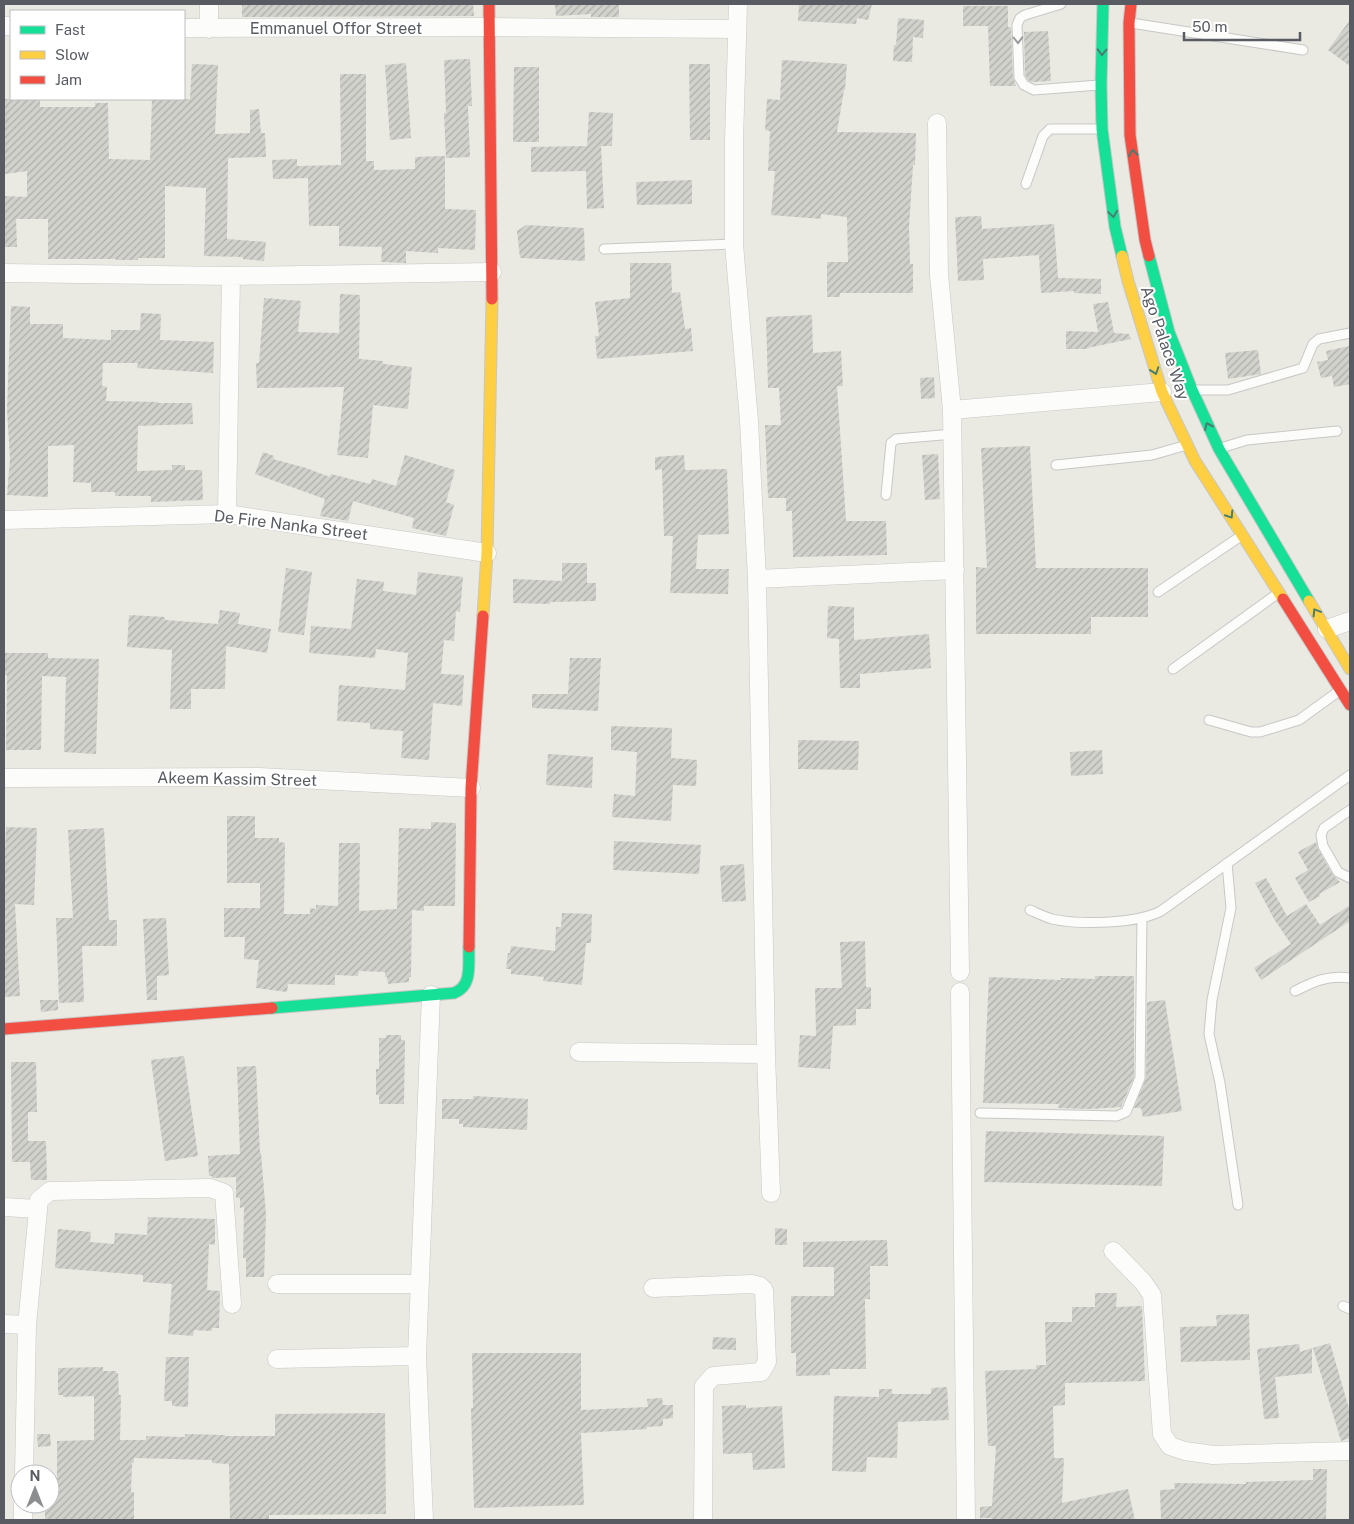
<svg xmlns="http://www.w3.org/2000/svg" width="1354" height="1524" font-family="'Public Sans',sans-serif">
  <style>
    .building { fill: url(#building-hatch) }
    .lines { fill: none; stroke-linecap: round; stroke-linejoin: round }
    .lane-casing { stroke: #c7c8c6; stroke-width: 11 }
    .street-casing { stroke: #c7c8c6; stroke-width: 19 }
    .fast-casing { stroke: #c6c6c5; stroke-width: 13 }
    .slow-casing { stroke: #c6c6c5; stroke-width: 13 }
    .jam-casing { stroke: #c6c6c5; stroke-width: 13 }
    .lane { stroke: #fcfcfb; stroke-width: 9 }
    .street { stroke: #fcfcfb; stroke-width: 18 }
    .fast { stroke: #16e098; stroke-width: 11 }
    .slow { stroke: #ffcf43; stroke-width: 11 }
    .jam { stroke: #f24e42; stroke-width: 11 }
    .oneway { stroke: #9a9c9f }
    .oneway2 { stroke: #487d70 }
    .labels { text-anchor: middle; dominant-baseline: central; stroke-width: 4; stroke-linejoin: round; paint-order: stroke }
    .street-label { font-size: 16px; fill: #585c62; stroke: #fff }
  </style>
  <defs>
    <pattern id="building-hatch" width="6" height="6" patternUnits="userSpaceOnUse" patternTransform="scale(1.25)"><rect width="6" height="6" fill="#d2d2cd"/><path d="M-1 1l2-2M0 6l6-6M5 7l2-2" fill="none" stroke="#adaeaa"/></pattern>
  </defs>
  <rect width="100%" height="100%" fill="#eae9e2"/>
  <path class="building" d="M242,4H473L474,16L242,17Z
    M555,4H619V17H591V14L556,16Z
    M799,4H872L868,20L857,18L856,24L798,21Z
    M963,6H1008V27H1011L1013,77L1016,86H990L988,26H963Z
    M898,18L924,20L923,38L913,37L912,62L893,61L894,45H896Z
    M1350,20V66L1328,50Z
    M1048,31L1051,81L1032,82L1028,80L1025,75L1024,32Z
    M470,59L472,106H468L470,157L446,158L444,113H446L444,60Z
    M782,60L847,64L845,90H844L837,132L916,133L915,165H913L909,227L910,264H913V293H840V297H827V262H848L847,217L821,214V219L771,215L775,171H768L770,131L765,130L767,99L780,100Z
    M406,63L411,138L390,140L385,65Z
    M192,64L218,65L215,134L250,133V110L259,109L261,133H265L266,157L228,158L227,239L266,242L264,261L243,259V257L204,256L206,188L165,186V258H138V260H116V259H48V219H16L17,247H4V196L27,197V171L5,174L4,99H40V107H95V103H108L109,159L150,160L152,99H190Z
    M689,64H710V140H690Z
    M514,67H539V142H513Z
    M340,74H366V161H374V170L415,169V157L445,156V209L476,210L475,250L438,248V253L406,251V263L381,262L382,247L339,246V226H309L308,178L273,179L272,160L297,159V166L341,165Z
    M589,112L613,113L612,146H601L604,208L587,209L586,171L531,172V147L587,146Z
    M692,180V204L637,205L636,182Z
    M981,216L982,229L1054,224L1058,278L1101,279V294L1074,293V291L1041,293L1039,255L983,259L984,280L958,281L955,217Z
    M526,225L584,228L585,261L520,258L517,231Z
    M630,263H671L672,293L680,292L685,329L691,328L693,351L597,359L595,336H599L595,302L630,298Z
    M340,294L360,295L359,359L383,361V364L412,367L408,409L373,405L368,458L337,455L344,387L257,388L256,363H259L264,298L301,301L298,332L339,333Z
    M1108,302L1114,333L1129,334L1131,339L1087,348V349H1066V331L1098,332L1093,304Z
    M11,306L30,307V324H63V338L111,340V330H140L141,313L161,314L160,340L214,342L213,373L137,368L138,363H103L102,386L107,387L106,401L158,402V403H192L193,424L138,426L137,471L172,470V465H185V470H202L203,500L151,502V496H115V492H91V483L73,482L74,445L48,446V497L7,495L10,459L7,409Z
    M812,315L813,353L841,351L843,386H837L846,521H886L887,555L793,557L792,511H786V498H768L765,425H781L779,388H768L766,317Z
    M1350,346V384L1334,387L1332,376L1321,378L1317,362L1328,360L1326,351Z
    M1258,350L1261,374L1228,379L1225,353Z
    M934,377L935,398L921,399L920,378Z
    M1030,446L1036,568H1148V617H1091V634H976V567L987,568L981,448Z
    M263,452L274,456L273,459L306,468L330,477L331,474L370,484L372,479L396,486L405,455L455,470L446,502L454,505L446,536L412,528L414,518L353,501L348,521L320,516L325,499L255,474Z
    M938,454L940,499L925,500L922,455Z
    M684,455L685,470L727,469L729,534L698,535L696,569H729L728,594L670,593L673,536H664L662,469L655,470V457Z
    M562,563H587V583H596V601L550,602V604L513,603V579L562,581Z
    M286,568L312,572L304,635L278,632Z
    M418,572L463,577L460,612L456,611L454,641L444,640L441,674L464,675L462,706L433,703L429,760L401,758L403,731L370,729V723L337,721L339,685L405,690L408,653L376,649L375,658L309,653L311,626L351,629L357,579L384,582L383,591L416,595Z
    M828,606L854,607V640L929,634L931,668L860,674V688H840L839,639L827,638Z
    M220,610L240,613L238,624L271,629L267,653L226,646L225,689H191V709H170L172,650L127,647L129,615L165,617V620L218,624Z
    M5,653H48V658L99,659L96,754L64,752L66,677L42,676L41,750H6L7,675H5Z
    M570,658H601L598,711L532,708V694H568Z
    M611,726L672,728L671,758L697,760L696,786L673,785L671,821L612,817L614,794L635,796L637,752L611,750Z
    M798,740L859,741L858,770L798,769Z
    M1102,750L1103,774L1071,776L1070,752Z
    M548,754L593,757L592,788L546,785Z
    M227,816H255V838H279V842L285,843L284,914H310V908L316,909V905L338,906L339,843H360L359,911L397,909L399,828L431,829V822L456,823L455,906H424V911L412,910L411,977H409V982L388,984L387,977H385V972L359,971L358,976L335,975V985L288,984L287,992L256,988L259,960L244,959L245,937H224V908H260V883H227Z
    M6,827L37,828L34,905L15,904L20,996L4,997V875Z
    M104,828L109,920H117V946H82L84,1002L59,1003L56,918H73L68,830Z
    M614,841L701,845L699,874L613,870Z
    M1316,842L1318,849L1333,875L1340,882L1319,894L1320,896L1309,902L1295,878L1308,870L1298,852Z
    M744,864L746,901L722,902L720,866Z
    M1266,878L1287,916L1306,904L1320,925L1350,905V921L1261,980L1254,968L1291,944L1274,919L1255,883Z
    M562,913L592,914L591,943H586L582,985L543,981L544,977L511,974V969H506L508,953H510L511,946L555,951L556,927H561Z
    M166,918L169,975L157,976V1000H147L143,919Z
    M865,941L866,987H871V1009H856V1025L833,1026L830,1069L798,1067L800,1035L816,1036L815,988H842L840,942Z
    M1095,976H1134V1077L1121,1107L1091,1109L1058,1108L1059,1104L983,1103L989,977L1061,980V978L1095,979Z
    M40,1000H58V1010L41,1012Z
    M1165,1000L1182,1111L1143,1117L1141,1108H1134L1146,1078L1147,1002Z
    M386,1035H401V1040H405L404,1104H379V1095H376V1069H379V1038H386Z
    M184,1056L198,1156L165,1161L151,1060Z
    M11,1062H36L37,1112H28V1141H46L47,1180H31L30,1162H12Z
    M256,1066L260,1153H261L266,1215L264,1277H246V1258H243L244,1207L240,1208V1198H236V1177L212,1178V1176H209L208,1156L240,1154L237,1067Z
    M473,1096L528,1099L527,1130L463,1127V1124H459V1119H442V1099H473Z
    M986,1131L1164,1136L1162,1186L984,1182Z
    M148,1217L215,1219V1245L209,1244L207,1290L220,1291L219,1328H212V1331L194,1330L193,1336L168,1334L172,1284L143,1282V1275L55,1268L58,1229L91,1232L90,1242L114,1244L115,1233L147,1235Z
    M775,1228L787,1229V1245H775Z
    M887,1240L888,1266H870V1299H865L866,1369H830V1375L796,1376V1353H791V1296H834V1267H803V1242Z
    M1095,1293H1117L1116,1307L1142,1306L1145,1381L1065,1383V1405L1053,1406L1054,1458H1064L1062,1503L1128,1489L1135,1520H991L992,1518H980V1507L992,1506L996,1446H988L985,1371L1036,1369V1365H1046L1045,1322H1072V1307H1095Z
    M1249,1314L1250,1360L1181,1362L1180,1327L1217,1326L1216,1315Z
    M713,1337L736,1338V1350L712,1349Z
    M1330,1343L1350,1412V1438L1341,1441L1313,1348Z
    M1299,1344L1300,1352L1312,1348V1373L1275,1377L1279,1418L1264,1419L1257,1349Z
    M472,1353H581V1410L648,1407L647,1399L662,1398L663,1405H673V1418L663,1419V1426L647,1427V1429L581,1433L584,1505L474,1508L471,1408H473Z
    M166,1357H189L188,1407L172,1406V1401H164Z
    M103,1367V1371H116V1373H118L119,1395H121L120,1440H146V1436L185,1437V1434L225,1435V1436H275V1414L385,1413L386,1514L269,1515V1520H230L229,1464L212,1463V1460L134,1458V1463H132L131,1492H134V1520H45V1504H50V1481H57V1441L94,1440V1396L63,1397V1395H58V1368Z
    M947,1387L949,1420L898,1422L897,1458L867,1457L866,1472L832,1471L834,1396L879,1397V1389H892V1394H931V1388Z
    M746,1405V1408L782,1406L785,1468L753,1470L752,1453L723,1454L722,1406Z
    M37,1434H50L51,1446L38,1447Z
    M1313,1469H1327L1326,1520H1161L1160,1490L1175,1489L1174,1483L1246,1484V1482L1313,1480Z"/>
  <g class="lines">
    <g class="lane-casing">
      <path id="lane" d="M1061,4L1025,15L1020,18L1017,25L1019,77L1024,85L1034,90L1099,85
        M1131,23L1303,50
        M1026,184L1043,136L1050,129H1099
        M604,249L734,244
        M1195,390H1228L1303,368L1313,344L1319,339L1350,333
        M1221,448L1247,440L1337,431
        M1056,465L1152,455L1187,445
        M886,495L891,443L896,439L953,434
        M1158,592L1241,536
        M1173,669L1277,594
        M1209,720L1251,732H1260L1299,720L1339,691
        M1350,810L1324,828L1321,835L1323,846L1338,872L1350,878
        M1227,863L1231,908L1212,1000L1209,1034L1220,1083L1238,1205
        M1030,910C1037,913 1045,917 1052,919C1079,925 1136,924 1161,911L1350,775
        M1295,991C1315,981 1328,975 1350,978
        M980,1113L1117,1116L1126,1112L1140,1078L1142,918
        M1343,1306L1350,1309"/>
    </g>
    <g class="street-casing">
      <path id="street" d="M209,4V29
        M738,4L734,141V244L749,421L757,579L766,1054L771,1193
        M4,26H11
        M184,28L489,27L736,29
        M937,123L939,275L952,410L960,972
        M4,273L231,276L492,272
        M952,410L1162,392
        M227,514L231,276
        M4,520L227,514L487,553
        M757,579L955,570
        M1327,629L1350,621
        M4,778L259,777L471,788
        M960,992L966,1520
        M579,1052L766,1054
        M4,1207L38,1209
        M1113,1251L1143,1282L1152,1295L1162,1434L1170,1446L1185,1451L1213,1455L1350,1451
        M277,1284H420
        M653,1288L752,1284L760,1286L764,1290L767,1362L761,1372L713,1376L704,1386L703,1520
        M4,1324L27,1325
        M277,1359L417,1356
        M24,1474L27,1325L39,1200L50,1191L210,1188L224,1193L232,1304
        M23,1520V1504
        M424,1520L417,1356L431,995"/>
    </g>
    <g class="fast-casing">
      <path id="fast" d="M1103,4L1101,85L1102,129L1115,227L1122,256
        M1149,256L1169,332L1192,390L1219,449L1309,601
        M272,1008L454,993C473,986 468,964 469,947"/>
    </g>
    <g class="slow-casing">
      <path id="slow" d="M1122,256L1128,281L1162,392L1195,461L1283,599
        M1309,601L1350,669
        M483,616L487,553L492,299"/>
    </g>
    <g class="jam-casing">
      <path id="jam" d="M489,4L492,299
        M1131,4L1129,23L1130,135L1145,240L1149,256
        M1283,599L1350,705
        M469,947L471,788L483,616
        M4,1029L272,1008"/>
    </g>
    <use href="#lane" class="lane"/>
    <use href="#street" class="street"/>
    <use href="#fast" class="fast"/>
    <use href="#slow" class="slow"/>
    <use href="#jam" class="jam"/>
  </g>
  <defs><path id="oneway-chevron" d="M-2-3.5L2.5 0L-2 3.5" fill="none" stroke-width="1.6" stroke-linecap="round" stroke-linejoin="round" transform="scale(1.25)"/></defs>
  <use class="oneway" href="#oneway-chevron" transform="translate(1018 40) rotate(89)"/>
  <g class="oneway2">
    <use href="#oneway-chevron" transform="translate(1102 52) rotate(91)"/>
    <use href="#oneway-chevron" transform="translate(1133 153) rotate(-98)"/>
    <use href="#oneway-chevron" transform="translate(1113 214) rotate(82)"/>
    <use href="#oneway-chevron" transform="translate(1155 371) rotate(71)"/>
    <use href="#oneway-chevron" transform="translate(1208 426) rotate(-114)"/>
    <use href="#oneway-chevron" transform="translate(1230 515) rotate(57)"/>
    <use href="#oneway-chevron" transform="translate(1316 612) rotate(-121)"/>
  </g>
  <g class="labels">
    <g class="street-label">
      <text x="336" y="28">Emmanuel Offor Street</text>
      <text transform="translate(1165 343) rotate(71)">Ago Palace Way</text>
      <text transform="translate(291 525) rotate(7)">De Fire Nanka Street</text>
      <text transform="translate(237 779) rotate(1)">Akeem Kassim Street</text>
    </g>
  </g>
  <rect width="1354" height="1524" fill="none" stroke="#585c62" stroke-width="10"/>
  <rect x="10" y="10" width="175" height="90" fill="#ffffff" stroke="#bcbec0"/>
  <rect x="20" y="26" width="25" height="8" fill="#16e098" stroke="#bcbec0"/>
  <text x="55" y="35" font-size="15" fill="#585c62">Fast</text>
  <rect x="20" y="51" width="25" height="8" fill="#ffcf43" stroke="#bcbec0"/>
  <text x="55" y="60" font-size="15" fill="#585c62">Slow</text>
  <rect x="20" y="76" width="25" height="8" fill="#f24e42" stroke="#bcbec0"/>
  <text x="55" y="85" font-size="15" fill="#585c62">Jam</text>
  <g transform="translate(35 1489)"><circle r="24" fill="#ffffff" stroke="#bcbec0"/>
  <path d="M0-4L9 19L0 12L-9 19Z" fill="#8b8d8f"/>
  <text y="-8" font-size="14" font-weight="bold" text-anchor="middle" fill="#585c62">N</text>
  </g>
  <path d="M1184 32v8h116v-8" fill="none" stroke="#585c62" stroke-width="2.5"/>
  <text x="1192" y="32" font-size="15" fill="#585c62" stroke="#ffffff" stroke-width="4" paint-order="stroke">50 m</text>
</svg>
